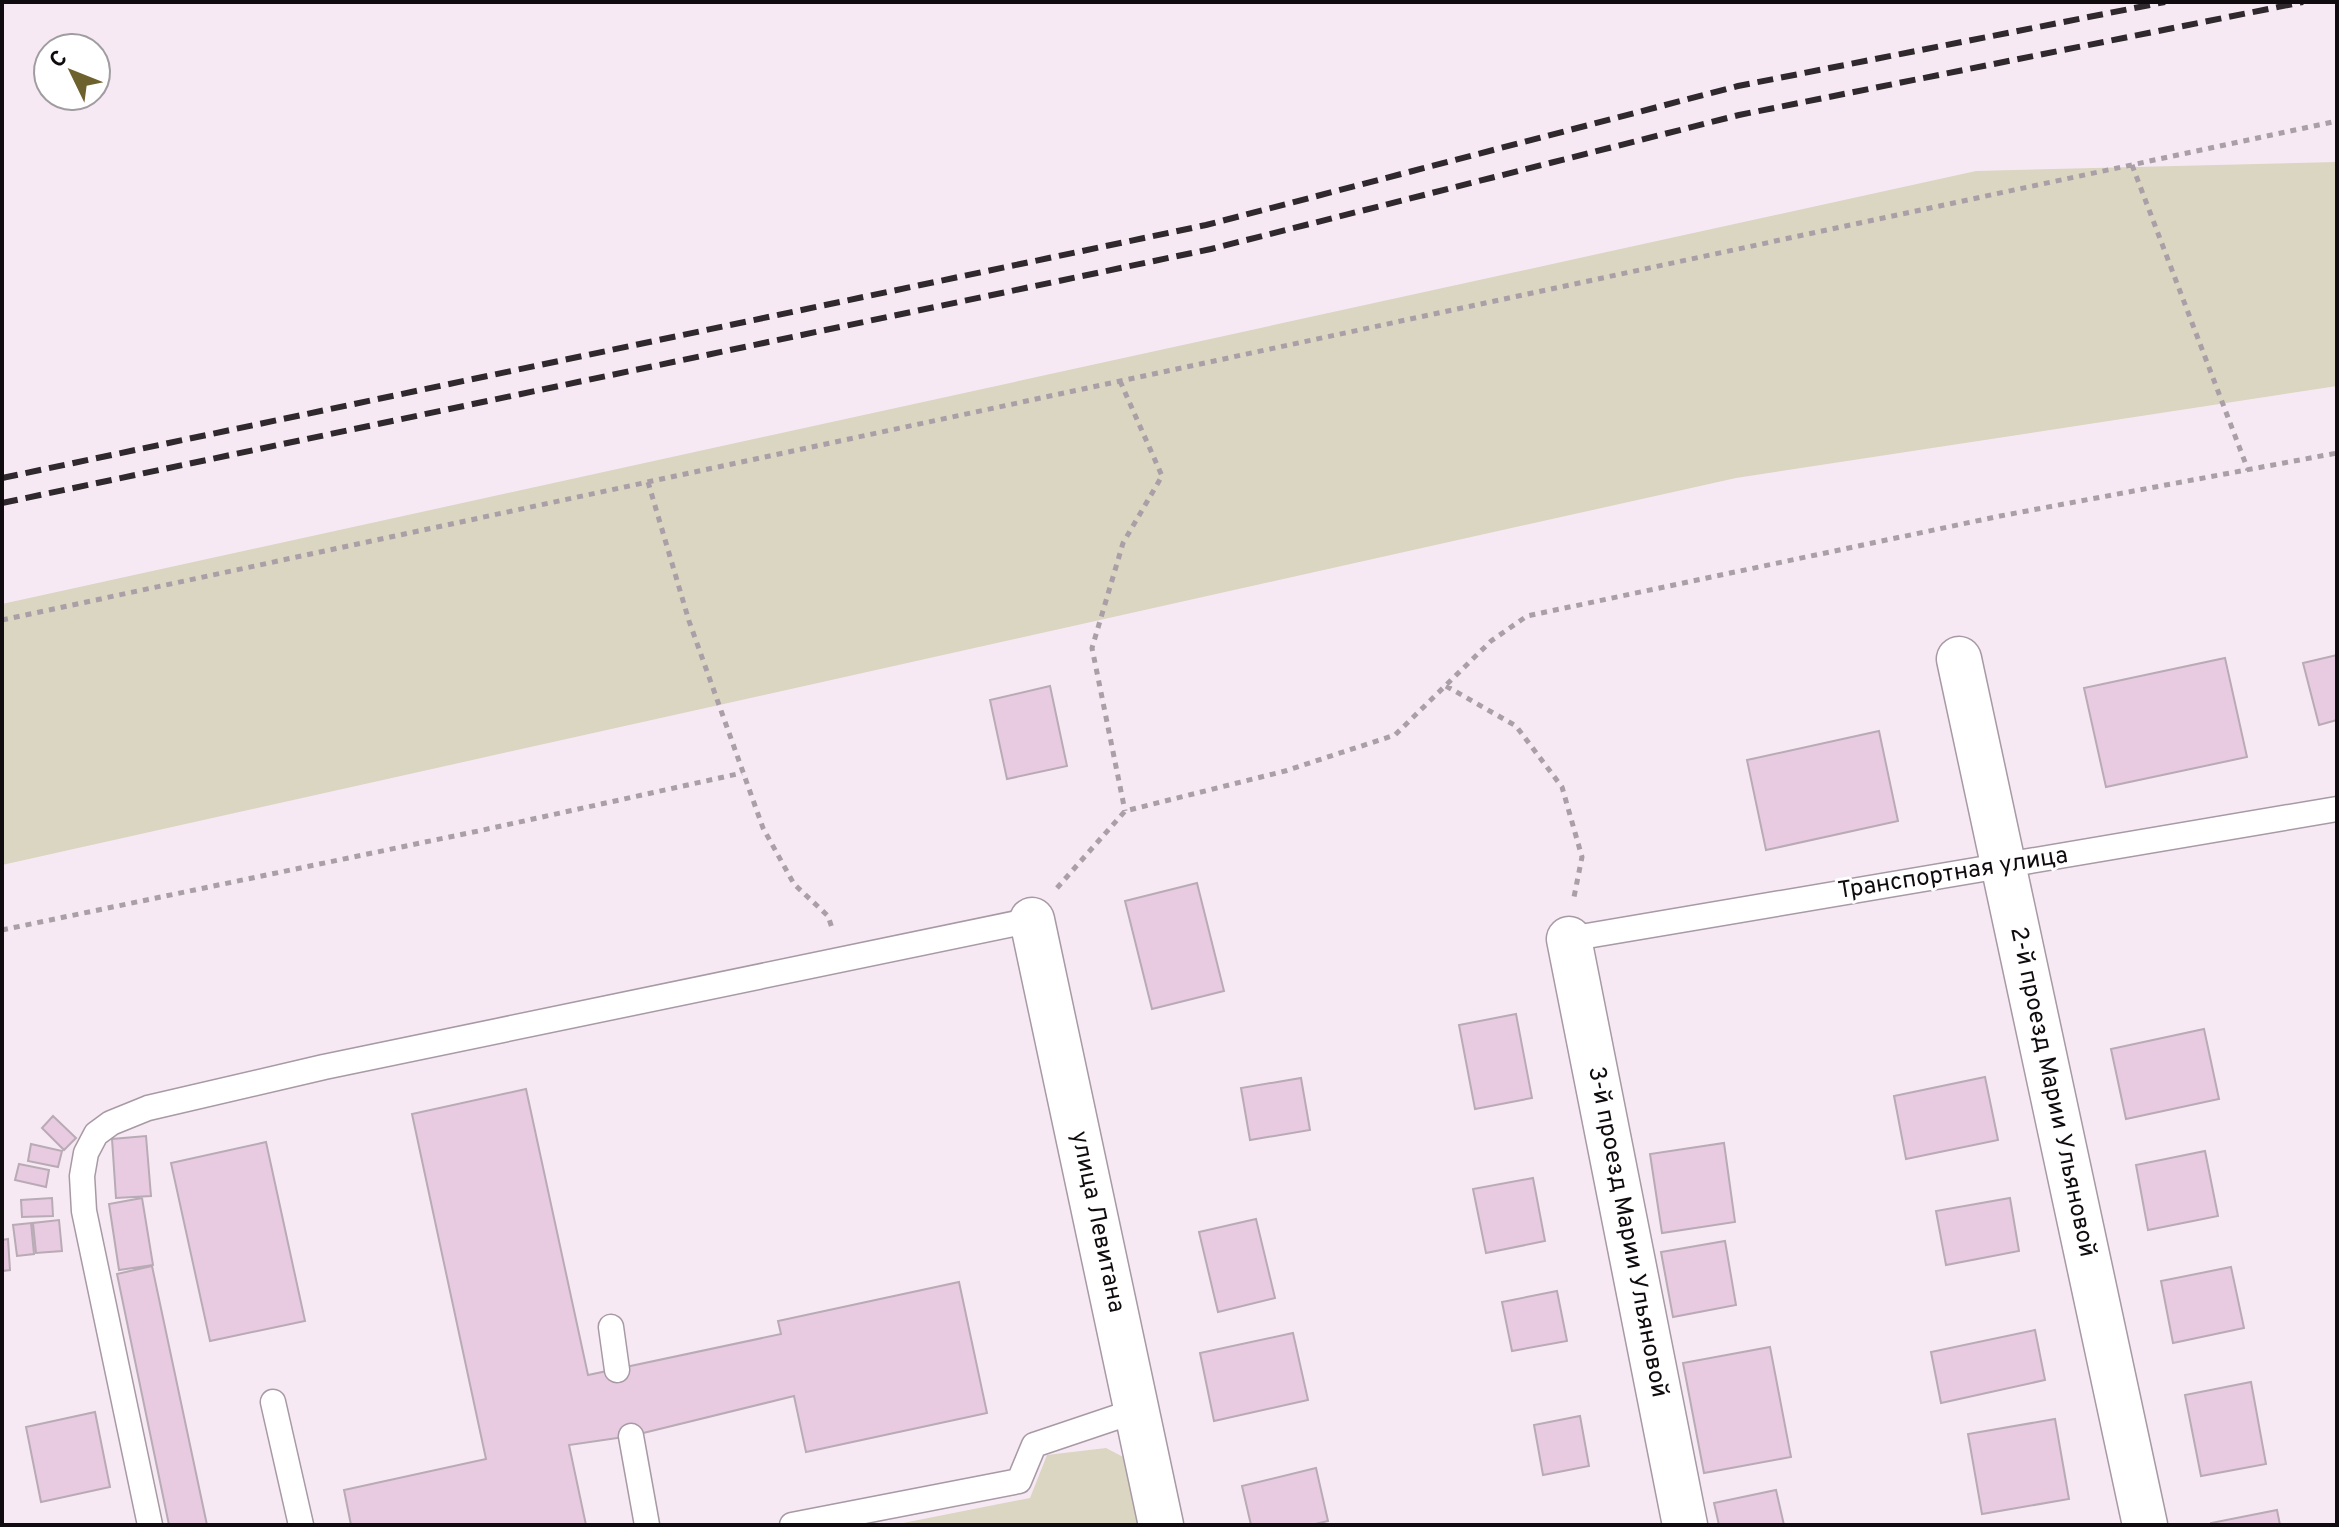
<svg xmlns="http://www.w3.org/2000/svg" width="2339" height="1527" font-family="Overpass,sans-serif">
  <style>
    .green { fill: #dad6c2 }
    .building { fill: #e8cbe1; stroke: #b8abb5; stroke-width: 2 }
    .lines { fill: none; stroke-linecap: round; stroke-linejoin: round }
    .lane-casing { stroke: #a79aa4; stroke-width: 27 }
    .street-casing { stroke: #a79aa4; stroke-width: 47 }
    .path { stroke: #aa9fa7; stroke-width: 5; stroke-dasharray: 6 6; stroke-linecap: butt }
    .lane { stroke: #fff; stroke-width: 24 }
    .street { stroke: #fff; stroke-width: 44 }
    .rail { stroke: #2f292d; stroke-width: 6; stroke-dasharray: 16 8; stroke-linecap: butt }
    .labels { text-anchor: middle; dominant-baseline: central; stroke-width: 6; stroke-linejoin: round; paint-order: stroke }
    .street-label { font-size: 24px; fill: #0f0b0e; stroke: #fff }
  </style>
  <rect width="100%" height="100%" fill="#f7e9f3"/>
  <path class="green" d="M2337,162V386L1736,478L2,865V604L1976,171Z
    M1106,1448L1131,1461L1144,1525H893L1030,1498L1047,1455Z"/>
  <path class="building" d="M2337,655V720L2319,725L2303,663Z
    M2225,658L2247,757L2106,787L2084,688Z
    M1050,686L1067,766L1007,779L990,700Z
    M1879,731L1898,821L1766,850L1747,760Z
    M1197,883L1224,991L1152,1009L1125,901Z
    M1516,1014L1532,1098L1475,1109L1459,1025Z
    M2204,1029L2219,1099L2126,1119L2111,1049Z
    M1985,1077L1998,1140L1906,1159L1894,1096Z
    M1301,1078L1310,1130L1250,1140L1241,1088Z
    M526,1089L588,1375L781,1334L778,1321L959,1282L987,1413L806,1452L794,1396L631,1436L569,1445L586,1525H351L344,1490L486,1459L412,1114Z
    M53,1116L76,1138L64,1150L42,1128Z
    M146,1136L151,1196L116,1198L112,1139Z
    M266,1142L305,1321L210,1341L171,1163Z
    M1724,1143L1735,1222L1662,1233L1650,1154Z
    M31,1144L62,1151L58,1167L28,1161Z
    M2205,1151L2218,1216L2148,1230L2136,1165Z
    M19,1164L49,1170L46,1187L15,1180Z
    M1533,1178L1545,1241L1486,1253L1473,1189Z
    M52,1198L53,1216L22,1217L21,1200Z
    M142,1198L153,1265L119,1270L109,1204Z
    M2010,1198L2019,1251L1946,1265L1936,1211Z
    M1256,1219L1275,1298L1218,1312L1199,1232Z
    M59,1220L62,1251L36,1253L33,1223Z
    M31,1223L34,1254L17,1256L13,1225Z
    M8,1239L10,1270L2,1271V1240Z
    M1725,1241L1736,1305L1673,1317L1661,1252Z
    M152,1266L207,1525H169L117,1274Z
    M2231,1267L2244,1328L2173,1343L2161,1281Z
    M1557,1291L1567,1341L1512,1351L1502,1302Z
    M2035,1330L2045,1380L1941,1403L1931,1352Z
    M1293,1333L1308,1400L1214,1421L1200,1353Z
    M1770,1347L1791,1457L1704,1473L1683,1363Z
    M2251,1382L2266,1464L2201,1476L2185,1395Z
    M95,1412L110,1487L41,1502L26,1427Z
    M1580,1416L1589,1466L1543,1475L1534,1425Z
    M2055,1419L2069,1499L1982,1514L1968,1434Z
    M1316,1468L1328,1521L1311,1525H1251L1242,1486Z
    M1776,1490L1784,1525H1719L1714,1503Z
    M2277,1510L2280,1525H2211V1523Z"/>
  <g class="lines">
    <g class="lane-casing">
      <path id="lane" d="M1569,939L2337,809
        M611,1327L617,1370
        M273,1402L301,1525
        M631,1436L647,1525
        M150,1525L84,1211L82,1176L86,1153L96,1134L111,1123L148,1108L324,1067L1032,920
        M792,1525L1019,1481L1034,1445L1138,1410"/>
    </g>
    <g class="street-casing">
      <path id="street" d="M1959,659L2145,1525
        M1032,920L1161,1525
        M1569,939L1685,1525"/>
    </g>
    <path class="path" d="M2132,165L2248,470
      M1120,381L1162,476L1123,543L1092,648L1125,811
      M648,482L689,621L763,828L794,884L828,916L833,931
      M2,620L2337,121
      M1446,686L1516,726L1562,787L1582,857L1574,897
      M1057,888L1125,811L1285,771L1395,735L1491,641L1527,616L2000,516L2337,453
      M2,930L483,830L742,773"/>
    <use href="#lane" class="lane"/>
    <use href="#street" class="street"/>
    <path class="rail" d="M2,478L1206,225L1738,86L2165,2
      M2,503L1211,249L1739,115L2303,2"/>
  </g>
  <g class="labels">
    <g class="street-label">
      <text transform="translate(1953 874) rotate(-9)">Транспортная улица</text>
      <text transform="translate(2052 1092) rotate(78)">2-й проезд Марии Ульяновой</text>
      <text transform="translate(1097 1222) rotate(78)">улица Левитана</text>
      <text transform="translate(1627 1232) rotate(79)">3-й проезд Марии Ульяновой</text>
    </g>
  </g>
  <rect width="2339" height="1527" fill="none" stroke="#0f0b0e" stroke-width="8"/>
  <g transform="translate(72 72) rotate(313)"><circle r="38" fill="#ffffff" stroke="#9f9d9f" stroke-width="2"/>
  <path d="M0-6L14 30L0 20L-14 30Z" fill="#6d612e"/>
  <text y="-12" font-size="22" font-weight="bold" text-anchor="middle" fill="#0f0b0e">С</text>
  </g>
</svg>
